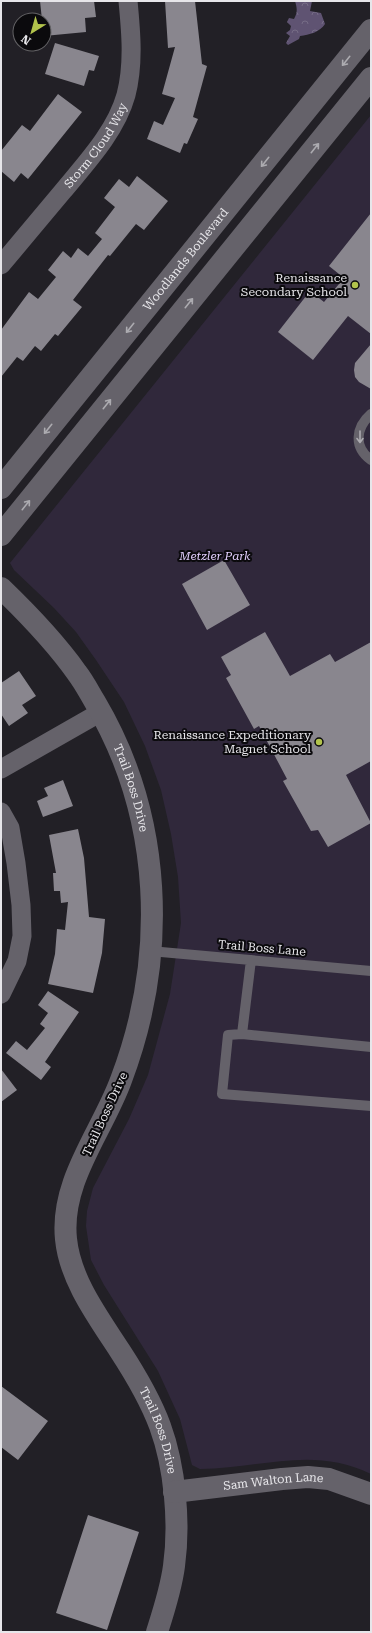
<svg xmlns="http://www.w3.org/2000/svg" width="372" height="1633" font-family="'Roboto Serif',serif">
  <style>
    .forest { fill: url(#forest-crowns) }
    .park { fill: #30283b }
    .building { fill: #89868e }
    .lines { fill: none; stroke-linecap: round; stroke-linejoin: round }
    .service { stroke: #65626a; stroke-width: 10 }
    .minor { stroke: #65626a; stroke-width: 19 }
    .tertiary { stroke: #65626a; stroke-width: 22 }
    .oneway { stroke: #acabb0 }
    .poi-dot { fill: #b2c34c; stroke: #0b0a0d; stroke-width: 1.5 }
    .labels { text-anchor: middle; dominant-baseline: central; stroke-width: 4; stroke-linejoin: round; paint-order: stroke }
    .street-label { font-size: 12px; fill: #e7e6ea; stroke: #0b0a0d }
    .poi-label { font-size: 12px; fill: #e7e6ea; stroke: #0b0a0d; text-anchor: end }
    .park-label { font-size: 12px; font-style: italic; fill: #e0cdfb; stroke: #0b0a0d }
  </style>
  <defs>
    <pattern id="forest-crowns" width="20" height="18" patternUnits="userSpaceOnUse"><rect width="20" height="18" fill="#5f5372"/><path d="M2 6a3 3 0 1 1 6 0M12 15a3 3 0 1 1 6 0" fill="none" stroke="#766c86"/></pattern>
  </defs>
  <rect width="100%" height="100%" fill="#222026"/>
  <path class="forest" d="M295,1H312L310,11L321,13L325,24C320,32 309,35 300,36L299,39L288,45L286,43L290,36L286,33L290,30L291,26L287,22L289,18L294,19C298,12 297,8 295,1Z"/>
  <path class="park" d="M371,115V1474C312,1445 260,1469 200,1469L192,1465L180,1419L158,1371L104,1285L91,1260L86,1226L87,1211L93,1188L129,1119L148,1075L170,994L181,923L178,877L171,834L161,790L145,746L124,702L96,660L76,632L54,608L14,570L10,563Z"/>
  <path class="building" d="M40,1H94L96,17L85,18L86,32L44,36V20H42Z
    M165,1H195L202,64L207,66L193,117L198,119L187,144L184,143L180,153L147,139L154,121L163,125L175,98L162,94L175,47L168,48Z
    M55,43L99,56L94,71L89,70L84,86L45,74Z
    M58,94L82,112L28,179L21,173L14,182L1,171V151L22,125L30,131Z
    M137,176L168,201L144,230L136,224L110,256L108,255L73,300L82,307L58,336L55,334L41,351L35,346L23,361L17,357L1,377V330L29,292L38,299L56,277L48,270L63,251L71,258L78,248L88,256L102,239L95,233L115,207L104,198L119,179L129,187Z
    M371,213V334L348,316L313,360L278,332L310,291L324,302L344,278L329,266Z
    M371,344V389L359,382L355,377L354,370L355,363Z
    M224,560L250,605L207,630L182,584Z
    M265,632L290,676L330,654L335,662L371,642V761L346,775L371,823L328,847L318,830L311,831L283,781L287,779L259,726L254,729L226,678L231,675L221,657Z
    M19,671L36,696L22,705L28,713L9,726L1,714V683Z
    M63,780L73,806L43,817L37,801L48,796L44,788Z
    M78,829L84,858L89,917L105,919L102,953L93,993L48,984L55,954L57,929L65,930L68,902L61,903L60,891H54L53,873H56L49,835Z
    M48,991L79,1012L45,1062L51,1067L41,1080L6,1053L16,1041L27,1050L45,1028L40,1024L48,1013L38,1005Z
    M1,1069L17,1090L1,1102Z
    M1,1386L48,1421L18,1460L1,1447Z
    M88,1515L139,1532L107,1630L56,1613Z"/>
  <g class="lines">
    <path class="service" d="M371,414C356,427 353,447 371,460
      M150,951L371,971
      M251,960L242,1034L228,1035L222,1094L371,1106
      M242,1034L371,1047"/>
    <g class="minor">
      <path id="s1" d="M1,265C22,240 42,216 63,191C87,162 116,131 126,95C134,64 131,32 128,1"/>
      <path d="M1,769L101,712"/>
      <path d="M1,812L10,828L16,863L21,905L22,936L17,961L1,994"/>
    </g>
    <g class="tertiary">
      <path id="s2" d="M1,488L371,30"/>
      <path d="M1,535L371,78"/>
      <path id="s3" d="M1,588C28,614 55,642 77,673C84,682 89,692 95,702C163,817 168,956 121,1080C102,1132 60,1181 66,1239C70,1280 98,1317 120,1351C135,1374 150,1399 160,1426C175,1467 180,1523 174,1566C171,1589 164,1610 157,1632"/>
      <path id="s4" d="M174,1492L282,1479L308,1477L329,1479L371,1494"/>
    </g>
  </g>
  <defs><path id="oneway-shaft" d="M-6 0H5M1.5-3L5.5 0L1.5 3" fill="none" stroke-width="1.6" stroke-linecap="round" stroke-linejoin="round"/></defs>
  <g class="oneway">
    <use href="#oneway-shaft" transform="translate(346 61) rotate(129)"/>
    <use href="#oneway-shaft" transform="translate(315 148) rotate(-51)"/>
    <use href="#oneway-shaft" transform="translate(265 162) rotate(129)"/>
    <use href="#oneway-shaft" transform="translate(189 303) rotate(-51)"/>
    <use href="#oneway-shaft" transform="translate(130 328) rotate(129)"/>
    <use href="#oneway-shaft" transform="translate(107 404) rotate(-51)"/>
    <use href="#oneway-shaft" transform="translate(48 429) rotate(129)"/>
    <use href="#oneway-shaft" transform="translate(360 437) rotate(90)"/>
    <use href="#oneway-shaft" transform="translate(26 505) rotate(-51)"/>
  </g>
  <g class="poi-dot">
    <circle cx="355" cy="285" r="4"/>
    <circle cx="319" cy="742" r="4"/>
  </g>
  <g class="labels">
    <g class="street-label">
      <text stroke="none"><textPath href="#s1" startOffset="153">Storm Cloud Way</textPath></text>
      <text stroke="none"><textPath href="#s2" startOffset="294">Woodlands Boulevard</textPath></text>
      <text stroke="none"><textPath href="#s3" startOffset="242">Trail Boss Drive</textPath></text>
      <text transform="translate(262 948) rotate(5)">Trail Boss Lane</text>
      <text transform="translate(105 1114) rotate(-65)">Trail Boss Drive</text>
      <text stroke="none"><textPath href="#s3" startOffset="925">Trail Boss Drive</textPath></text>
      <text stroke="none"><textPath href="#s4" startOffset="100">Sam Walton Lane</textPath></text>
    </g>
    <g class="poi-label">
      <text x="347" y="278">Renaissance<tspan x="347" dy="14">Secondary School</tspan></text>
      <text x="311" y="735">Renaissance Expeditionary<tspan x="311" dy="14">Magnet School</tspan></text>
    </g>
    <g class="park-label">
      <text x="215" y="556">Metzler Park</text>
    </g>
  </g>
  <rect width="372" height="1633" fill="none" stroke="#e7e6ea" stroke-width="4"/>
  <g transform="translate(32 32) rotate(217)"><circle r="19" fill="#0b0a0d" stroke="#636265"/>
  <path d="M0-3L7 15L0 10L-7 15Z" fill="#b2c34c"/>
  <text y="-6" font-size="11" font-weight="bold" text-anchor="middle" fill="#e7e6ea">N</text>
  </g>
</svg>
